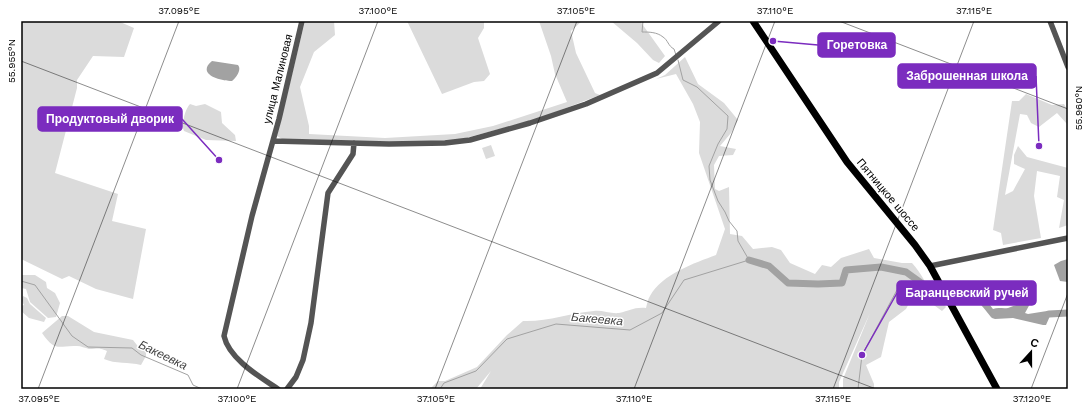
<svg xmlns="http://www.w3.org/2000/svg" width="1089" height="410" font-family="'Work Sans',sans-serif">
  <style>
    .green { fill: #dbdbdb }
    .water { fill: #a2a2a2 }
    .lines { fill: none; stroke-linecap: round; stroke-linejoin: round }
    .stream { stroke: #a2a2a2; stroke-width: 1 }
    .river { stroke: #a2a2a2; stroke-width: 7 }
    .minor { stroke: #545454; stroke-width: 5.5 }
    .major { stroke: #000; stroke-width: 7 }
    .ticks { fill: none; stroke: #000; stroke-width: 1; stroke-opacity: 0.45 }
    .labels { text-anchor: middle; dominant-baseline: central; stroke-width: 3; stroke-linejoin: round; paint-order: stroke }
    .street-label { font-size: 11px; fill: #000; stroke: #fff }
    .water-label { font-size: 12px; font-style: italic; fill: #434343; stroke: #fff }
    .leader { fill: none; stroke: #7b2cbf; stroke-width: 1.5 }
    .callout-dot { fill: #7b2cbf; stroke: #fff; stroke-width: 1.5 }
    .callout { fill: #7b2cbf; stroke: #7b2cbf; stroke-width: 1.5 }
    .callout-label { font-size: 12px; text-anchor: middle; font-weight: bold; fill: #fff }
    .neatline { fill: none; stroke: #000; stroke-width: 1.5 }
    .ticks-label { font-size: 10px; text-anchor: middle; fill: #000 }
  </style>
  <rect width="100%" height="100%" fill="#fff"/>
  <path class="green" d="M21,21H118L134,28L124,57L93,56L77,80V88L55,173L118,194L112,221L146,229L133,299L96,289L69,276L62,279L21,259Z
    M305,21H334L335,35L314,52L300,87L309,126V134L385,138L455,134L493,126L567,102L555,74L551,56L539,21H582L571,31L576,53L595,93L600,95L537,119L454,141L399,142L282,139L277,136Z
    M407,21H484V28L478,38L490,74L484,81L474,82L442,94Z
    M611,21H640L665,56L659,63L653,60L637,43Z
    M685,57L698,84L724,103L738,120L731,133L720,146L736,149L733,155L719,156L714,165L715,189L719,191L729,187L730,234L742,236L753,249L772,247L781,250L790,263L815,274L822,265L831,267L841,258L869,249L874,258L902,263H912C921,273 927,285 934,296C937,300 943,302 946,307L942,311L924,298H912L906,309L889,322L881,357L866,365L874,384V389H843V379L870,313L839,382V389H480L491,371L476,389H430L438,381H445L477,367L507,335L523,321C547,322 570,313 594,311C602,310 611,314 619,313C630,311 633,307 646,308C647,304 648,299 650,296C662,274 695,263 716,255L725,229L699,153L700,122L693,104L676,74L656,79L665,75Z
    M1026,94L1052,105L1064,104L1068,111V123L1067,124L1057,113L1039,127L1031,123L1027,115L1020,114L1005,195L1013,191L1025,169L1014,164V155L1018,146L1027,157L1068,168V225L1059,228L1064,200L1057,197L1060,176L1037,171L1034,196L1041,238L1003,245L1001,233L993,230L1012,101H1019Z
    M190,104L196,106L205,104L221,112L222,123L235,135L236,141L206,140L184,131C181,125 185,109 190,104Z
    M491,145L495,156L486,159L482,148Z
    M21,275H35L46,282L47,288L55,293L60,303L56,317L48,318L30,302L26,289L21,288Z
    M23,296L27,298L30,304L46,318L44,322L29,318L21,311V306L24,305L21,299Z
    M62,316H68L94,332L133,340L140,349L146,350V356L141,365C129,362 115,364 104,359L107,351C97,347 98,349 89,349C85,348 81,346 77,346C58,345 56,353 42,333Z"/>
  <path class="water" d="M212,61L238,65C242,70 236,78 232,81C220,81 196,74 212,61Z
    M1068,259V282L1060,281L1054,265L1061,261Z
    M959,283L968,284L972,289L982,295L993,309C998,307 1003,309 1008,308C1016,305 1021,303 1029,300L1031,302L1025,313L1028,314L1047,311L1058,314L1050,316L1046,325H1043L1013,318L995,319L992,318C985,310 971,291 962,287L954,291L953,290L954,285Z"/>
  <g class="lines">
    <path class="stream" d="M643,21L642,32C649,32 657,32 663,37C668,40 668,46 674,49L676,55
      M21,281L35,285L72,336L88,347L132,348L141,355L188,375L193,385L202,389
      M440,389L444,383L476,371L507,339L556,324L630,330L662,313L684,280L749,260L738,241L737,231L729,221L725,212L718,201L710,180L709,166L718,144L727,129L728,116L697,87L683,80L678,60
      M858,389L862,355L897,290L908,288L919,281"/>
    <path class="river" d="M749,260L769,266L788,283L818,284L842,283L846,270L881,267L906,272L938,295
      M1049,314L1068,313"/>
    <path class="minor" d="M1050,21L1068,67
      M273,141L389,144L445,143L470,140L530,123L586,104L657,73L719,21
      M930,266L1068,238
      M278,389C260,377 229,359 224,336L252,216L279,119L302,21
      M287,389L296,377L303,360L311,323L328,193L353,154L354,143"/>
    <path class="major" d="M753,21L847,162L915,245L930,266L997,389"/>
  </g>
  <path class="ticks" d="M839,21L1068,109M21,61L876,389M38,389L179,21M237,389L378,21M435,389L577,21M634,389L775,21M833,389L974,21M1031,389L1068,293"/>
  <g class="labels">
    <g class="street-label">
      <text transform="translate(278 79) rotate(-76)">улица Малиновая</text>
      <text transform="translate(888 195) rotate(50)">Пятницкое шоссе</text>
    </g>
    <g class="water-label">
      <text transform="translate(597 319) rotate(5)">Бакеевка</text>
      <text transform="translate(163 355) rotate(26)">Бакеевка</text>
    </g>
  </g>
  <path class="leader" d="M773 41L818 45M1039 146L1036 76M219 160L182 119M862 355L897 293"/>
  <g class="callout-dot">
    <circle cx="773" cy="41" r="4"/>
    <circle cx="1039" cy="146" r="4"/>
    <circle cx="219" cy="160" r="4"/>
    <circle cx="862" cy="355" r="4"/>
  </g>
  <g class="callout">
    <rect x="818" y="33" width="77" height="24" rx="4"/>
    <rect x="898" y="64" width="138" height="24" rx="4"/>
    <rect x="38" y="107" width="144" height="24" rx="4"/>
    <rect x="897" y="281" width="139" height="24" rx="4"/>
  </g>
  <g class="callout-label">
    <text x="857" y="49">Горетовка</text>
    <text x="967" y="80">Заброшенная школа</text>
    <text x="110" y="123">Продуктовый дворик</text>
    <text x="967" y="297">Баранцевский ручей</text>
  </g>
  <rect width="1089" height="410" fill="none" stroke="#ffffff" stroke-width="44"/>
  <g transform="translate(1031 352) rotate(21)" stroke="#ffffff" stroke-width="3" paint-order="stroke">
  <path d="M0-3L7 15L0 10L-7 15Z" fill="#000000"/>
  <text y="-6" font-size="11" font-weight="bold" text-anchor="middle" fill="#000000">С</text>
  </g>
  <rect x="22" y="22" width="1045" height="366" class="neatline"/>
  <g class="ticks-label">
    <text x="179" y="14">37.095°E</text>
    <text x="378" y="14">37.100°E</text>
    <text x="576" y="14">37.105°E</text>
    <text x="775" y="14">37.110°E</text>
    <text x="974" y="14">37.115°E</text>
    <text transform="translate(11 61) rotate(-90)" y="4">55.955°N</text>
    <text transform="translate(1078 108) rotate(-90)" y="4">55.960°N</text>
    <text x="39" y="402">37.095°E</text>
    <text x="237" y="402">37.100°E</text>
    <text x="436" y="402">37.105°E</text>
    <text x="634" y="402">37.110°E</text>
    <text x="833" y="402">37.115°E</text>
    <text x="1032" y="402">37.120°E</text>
  </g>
</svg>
